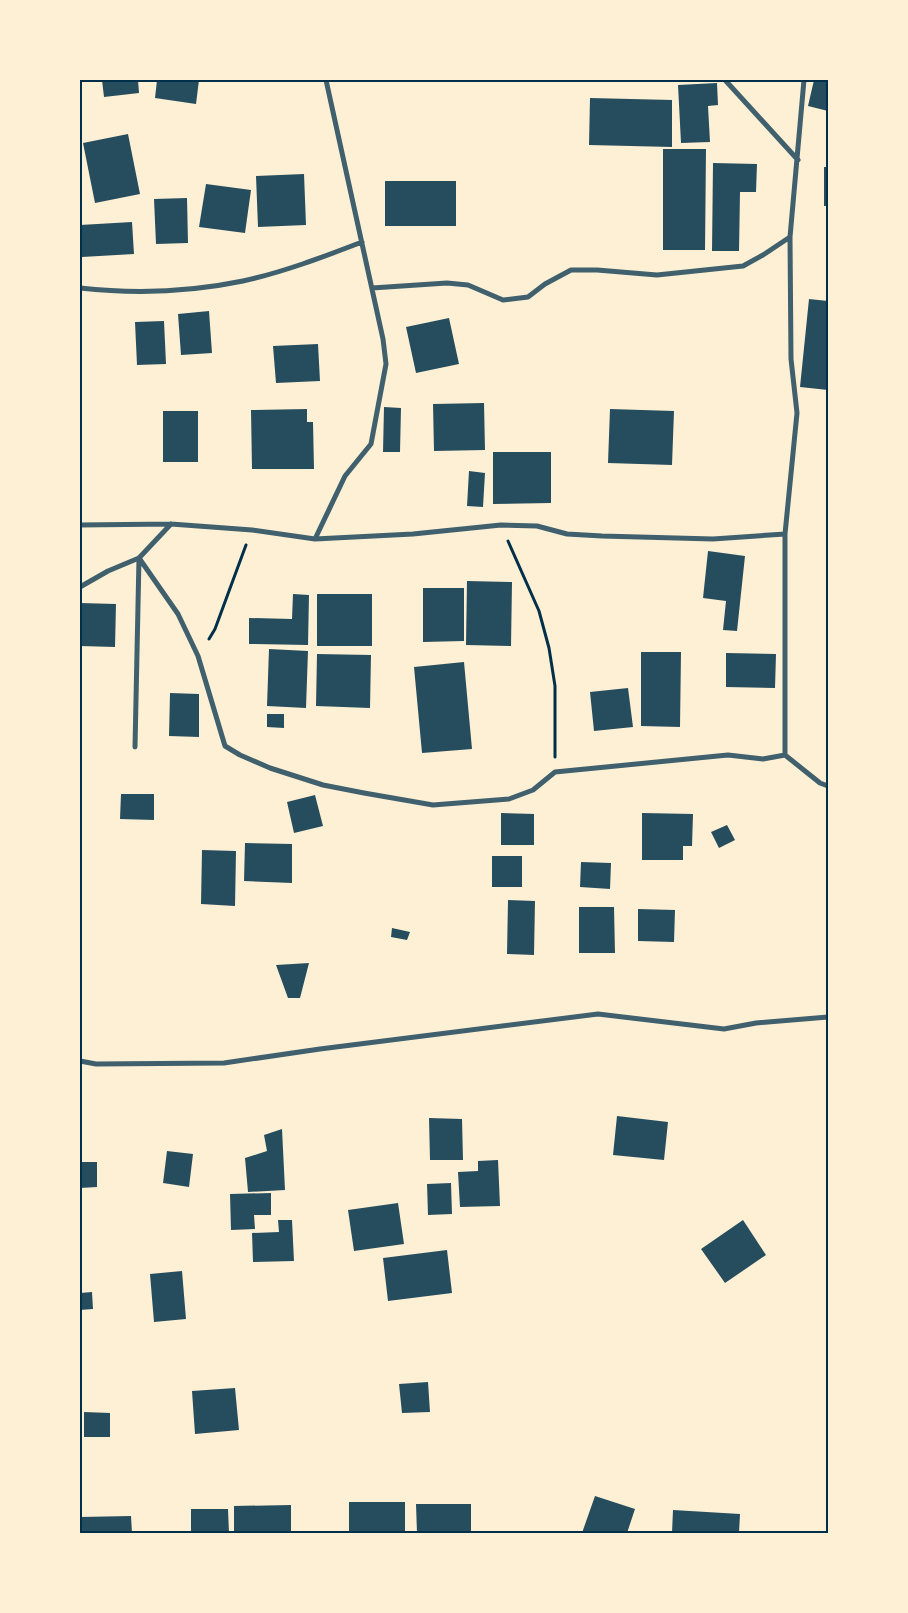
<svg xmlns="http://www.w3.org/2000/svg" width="908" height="1613" font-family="'Source Serif 4',serif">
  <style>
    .building { fill: #264d5e }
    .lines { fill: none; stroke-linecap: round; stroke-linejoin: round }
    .path { stroke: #003049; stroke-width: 3 }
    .minor { stroke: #3f606c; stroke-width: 5 }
    .neatline { fill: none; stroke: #003049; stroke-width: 2 }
  </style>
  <rect width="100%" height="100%" fill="#fdf0d5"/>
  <path class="building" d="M102,80H138L139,93L104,97Z
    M157,80H199L196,104L155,98Z
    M814,80H828V111L808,106Z
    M717,83L718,105L708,106L710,142L681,143L678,85Z
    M590,98L672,100V147L589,145Z
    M128,134L140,194L95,203L83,143Z
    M663,149H706L705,250H663Z
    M713,163L757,164L756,192H740L739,251H712Z
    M824,167H828V206H824Z
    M304,174L306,225L258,227L256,176Z
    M385,181H456V226H385Z
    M206,184L251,190L245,233L199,227Z
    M187,198L188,243L156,244L154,199Z
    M132,222L134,254L82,257L80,225Z
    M809,299L828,301V390L800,387Z
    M209,311L212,353L181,355L178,314Z
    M449,318L459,364L416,373L406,327Z
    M164,321L166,364L137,365L135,322Z
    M318,344L320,381L276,383L273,346Z
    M484,403L485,450L434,451L433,404Z
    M384,407L401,408L400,452H383Z
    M307,409V422H313L314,469H252L251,410Z
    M610,409L674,411L672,465L608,463Z
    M163,411H198V462H163Z
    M493,452H551V503L493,504Z
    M469,471L485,473L483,507L467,506Z
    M708,551L745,556L737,631L723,630L726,601L703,598Z
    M467,581L512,582L511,646L466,645Z
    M423,588H464V641L423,642Z
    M293,594L309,595L308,645L249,644V618L292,619Z
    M317,594H372V646H317Z
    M80,603L116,604L115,647L80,646Z
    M269,649L308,651L306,708L267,706Z
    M641,652H681L680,727L641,726Z
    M726,653L776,654L775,688L726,687Z
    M317,654L371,655L370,708L316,706Z
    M464,662L472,749L422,753L414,667Z
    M628,688L633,727L594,731L590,692Z
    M170,693L199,694V737L169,736Z
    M267,714H284V728L267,727Z
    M121,794H154V820L120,819Z
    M315,795L323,826L294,833L287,802Z
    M501,813L534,814V845H501Z
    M642,813L693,814L692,846H683V860H642Z
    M727,825L735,840L719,848L711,832Z
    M245,843L292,844V883L244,881Z
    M202,850L236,851L235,906L201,904Z
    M492,856H522V887H492Z
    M581,862L611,863L610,889L580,887Z
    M508,900L535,901L534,955L507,954Z
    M579,907H614L615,953H579Z
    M638,909L675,910L674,942L638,941Z
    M392,928L410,932L407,940L391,937Z
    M309,963L300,998H288L276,965Z
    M617,1116L668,1122L664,1160L613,1155Z
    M429,1118L462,1119L463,1160H430Z
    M282,1129L285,1190L248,1192L245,1158L267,1151L264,1135Z
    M167,1151L193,1154L189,1187L163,1183Z
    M498,1160L500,1206L460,1207L458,1172L478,1171V1161Z
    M80,1162H97V1187L80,1188Z
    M451,1183L452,1214L428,1215L427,1184Z
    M271,1193V1215H254L255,1229L231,1230L230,1194Z
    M398,1203L404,1244L354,1251L348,1210Z
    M278,1220H292L294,1261L253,1262L252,1233L279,1232Z
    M743,1220L766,1255L725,1283L701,1249Z
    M447,1250L452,1293L388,1301L383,1258Z
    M182,1271L186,1319L154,1322L150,1274Z
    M92,1292L93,1309L80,1310V1293Z
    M428,1382L430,1412L402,1413L399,1384Z
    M235,1388L239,1430L195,1434L192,1391Z
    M84,1412L110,1413V1437H84Z
    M595,1496L635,1509L627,1533H582Z
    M349,1502H405V1533H349Z
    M416,1504H471V1533H417Z
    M291,1505V1533H234V1506Z
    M191,1509H228L229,1533H191Z
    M673,1510L740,1514L739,1533H672Z
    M131,1516L132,1533H80V1517Z"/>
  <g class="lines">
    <path class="path" d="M508,541L539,611L549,648L555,686V757
      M209,639L215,629L246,545"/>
    <path class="minor" d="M725,80L798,160
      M80,288C134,294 190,292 243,281C284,272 323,257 362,242
      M372,288L447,283L468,285L503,300L528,297L545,284L571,270H597L657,275L743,266L763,255L790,237
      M80,525L171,524L252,530L315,539L413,534L501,525L537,526L567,534L602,536L713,539L785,534
      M315,539L345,476L371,444L386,364L383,339L326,80
      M139,558L178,614L198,656L225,746L240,755L270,768L323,785L364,793L433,805L509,799L533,790L555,772L728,755L763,759L785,755L820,783L828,786
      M80,587L108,571L139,558L171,524
      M135,747L139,558
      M785,755V534L797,413L791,359L790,237L804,80
      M80,1061L96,1064L224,1063L320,1049L598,1014L724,1029L756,1023L828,1017"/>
  </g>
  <rect width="908" height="1613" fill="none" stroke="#fdf0d5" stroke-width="162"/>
  <rect x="81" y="81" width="746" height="1451" class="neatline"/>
</svg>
